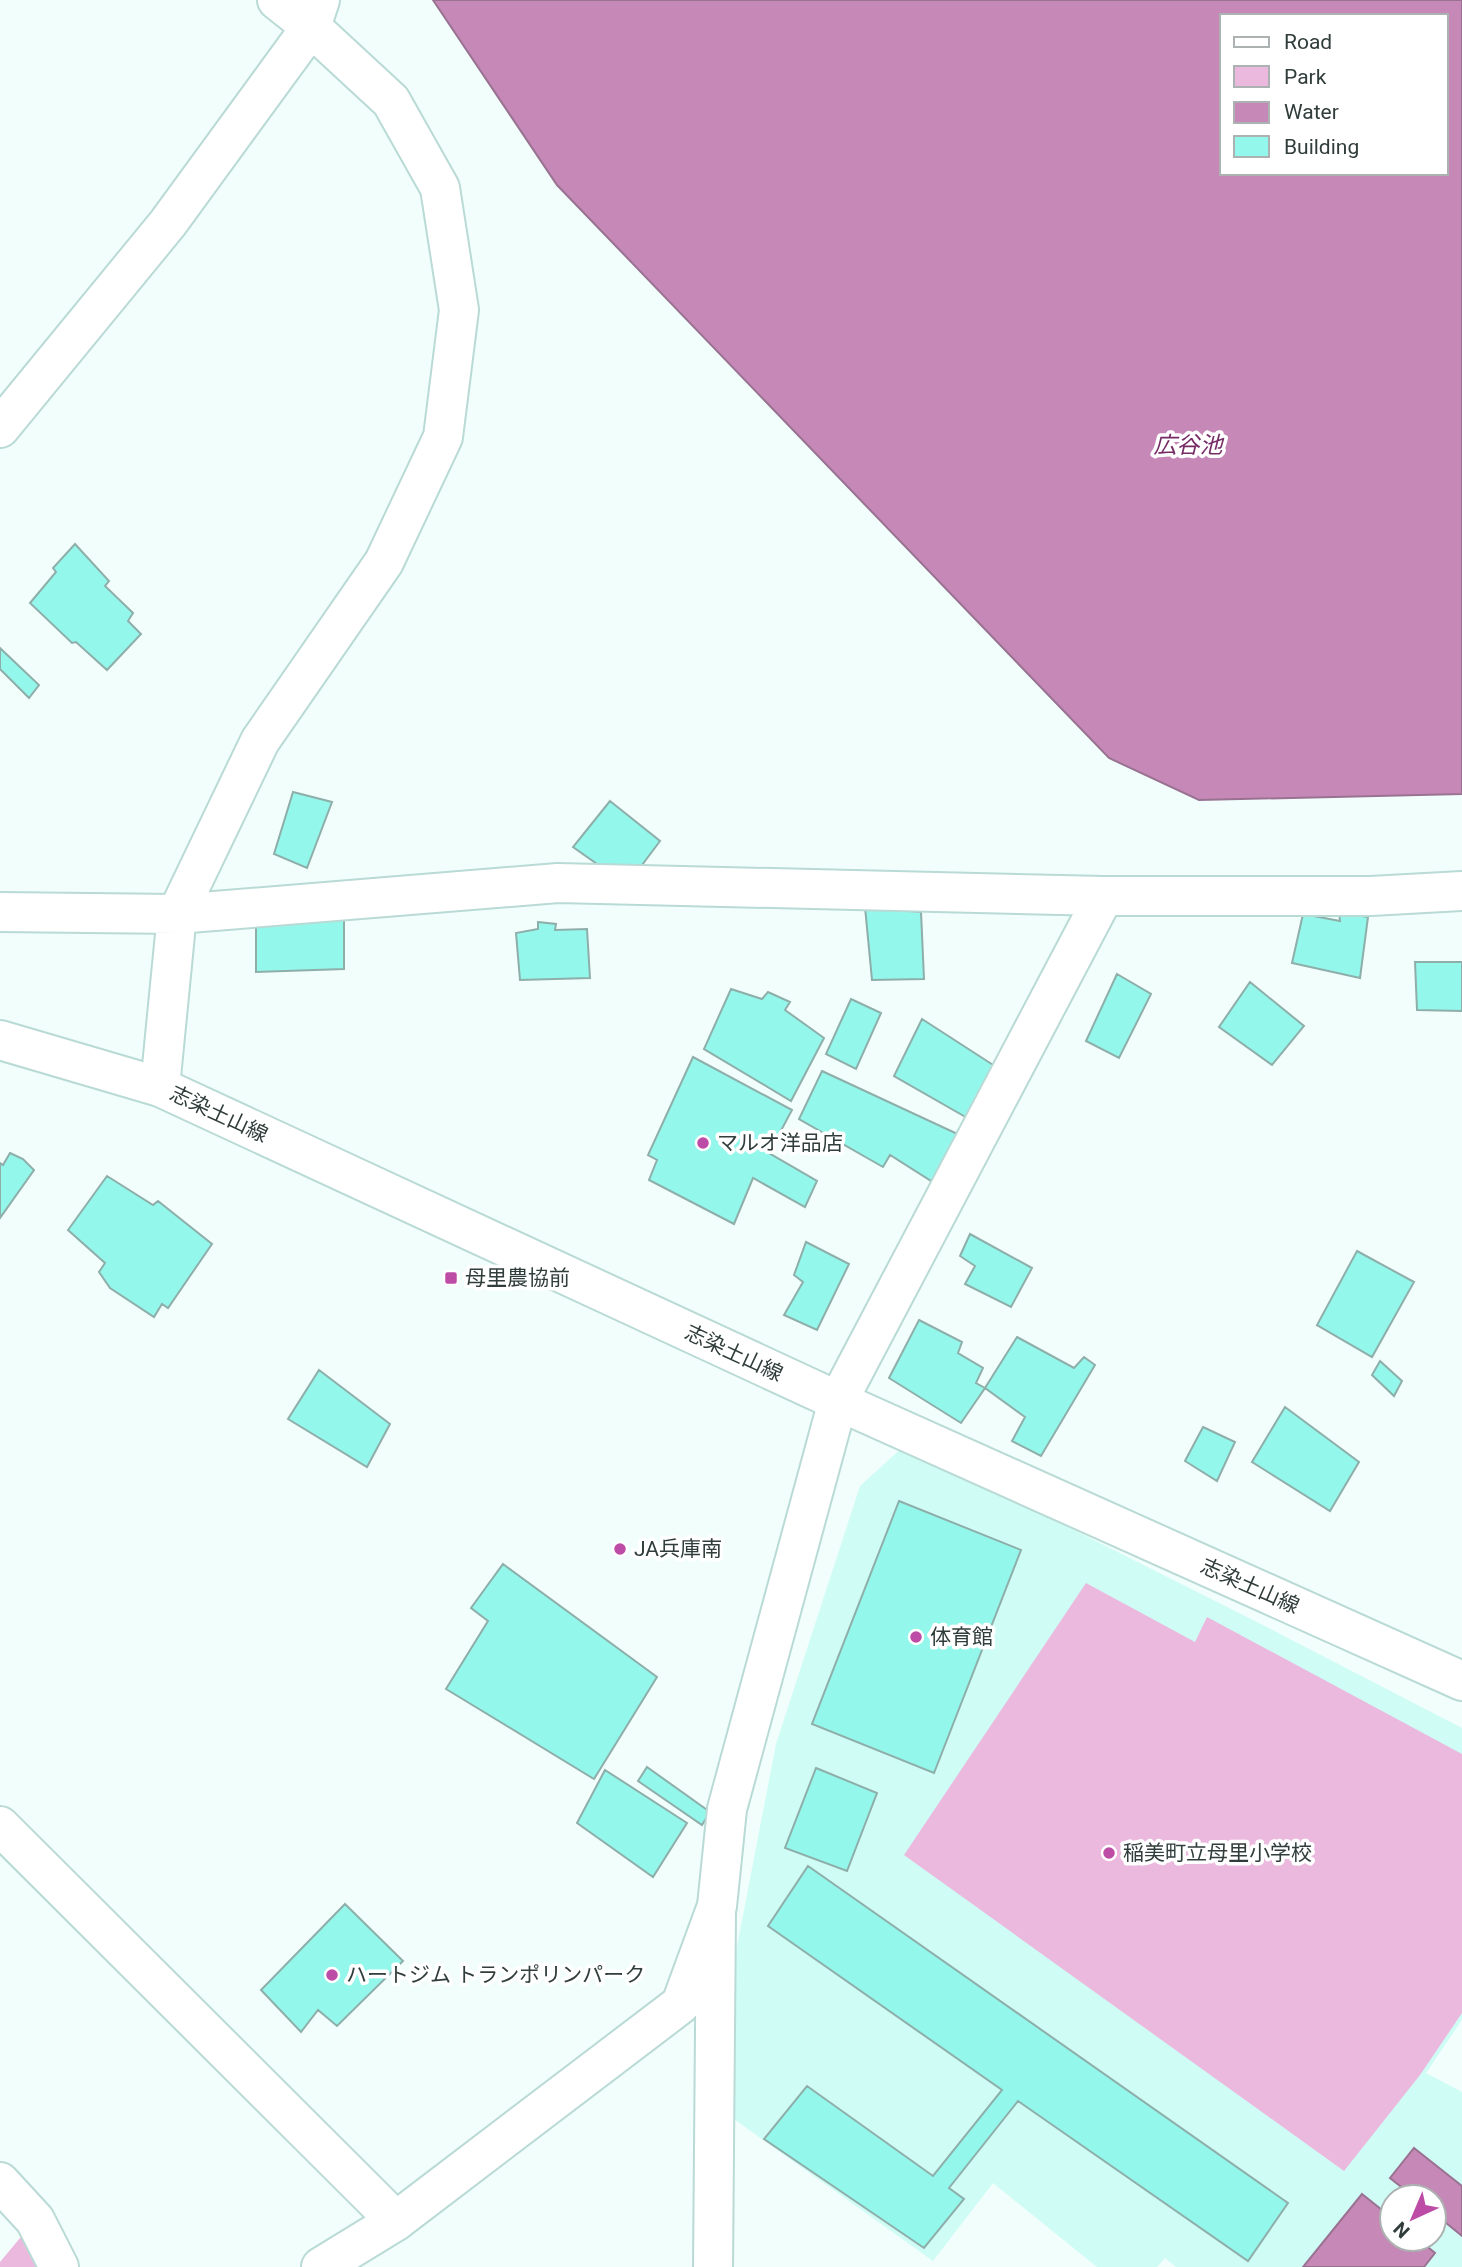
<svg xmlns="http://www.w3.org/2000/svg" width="1462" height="2267" font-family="Roboto,'Noto Sans JP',sans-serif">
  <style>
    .built { fill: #d0fcf6; fill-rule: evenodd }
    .green { fill: #ebb9de }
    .water { fill: #c689b7; stroke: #997292; stroke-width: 2; fill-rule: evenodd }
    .building { fill: #94f7eb; stroke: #8eaeaa; stroke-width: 2 }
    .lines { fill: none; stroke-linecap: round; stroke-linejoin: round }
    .minor-casing { stroke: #b9dad5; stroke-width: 42 }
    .tertiary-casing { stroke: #b9dad5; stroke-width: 42 }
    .secondary-casing { stroke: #b9dad5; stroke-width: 42 }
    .minor { stroke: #fff; stroke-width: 38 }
    .tertiary { stroke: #fff; stroke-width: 38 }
    .secondary { stroke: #fff; stroke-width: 38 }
    .poi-dot { fill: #bd4ca7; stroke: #fff; stroke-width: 2.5 }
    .labels { text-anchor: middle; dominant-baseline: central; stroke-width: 7; stroke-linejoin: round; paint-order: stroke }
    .street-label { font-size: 21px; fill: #303d3b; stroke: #fff }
    .poi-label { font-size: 21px; fill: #303d3b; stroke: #fff; text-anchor: start }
    .water-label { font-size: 23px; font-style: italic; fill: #752c66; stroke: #fff }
  </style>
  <rect width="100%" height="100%" fill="#f1fefc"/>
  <path class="built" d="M905,1445L1259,1623L1462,1728V2020L1426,2073L1462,2092V2267H1176L1165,2258L1157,2267H1097L993,2183L933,2261L727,2114L734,1962L776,1744L860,1486ZM1392,2197H1434V2239H1392Z"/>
  <path class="green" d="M1086,1583L1195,1642L1207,1617L1462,1754V2013L1420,2075L1344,2171L904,1855Z
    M35,2220L59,2267H0V2262Z"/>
  <path class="water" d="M433,0H1462V794L1199,800L1109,758L557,185ZM1222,16H1446V173H1222Z
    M1414,2148L1462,2186V2236L1434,2213V2197H1414L1390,2178Z
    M1362,2194L1392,2218V2239H1418L1435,2253L1424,2267H1303Z"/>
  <path class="building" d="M75,544L109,581L105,586L133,613L128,621L141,634L107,670L76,642L72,643L30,603L56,572L53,568Z
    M0,648L39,685L29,698L0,669Z
    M293,792L332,802L307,868L274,854Z
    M610,801L660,841L627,885L573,847Z
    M865,907L921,912L924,979L872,980Z
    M1339,912L1368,917L1360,978L1292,963L1303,914L1340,921Z
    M256,916L344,920V969L256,972Z
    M538,922L556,924L555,930L587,929L590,978L520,980L516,933L538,929Z
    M1415,962H1462V1011L1417,1010Z
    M1117,974L1151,994L1119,1058L1086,1041Z
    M1250,982L1304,1026L1272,1065L1219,1027Z
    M731,989L762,999L768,992L790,1002L785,1010L824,1038L791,1101L704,1049Z
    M851,999L881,1013L856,1069L826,1054Z
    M922,1019L1004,1072L976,1123L894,1076Z
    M693,1057L792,1110L769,1153L817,1181L805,1207L753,1178L734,1224L649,1180L657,1160L648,1155Z
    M822,1071L964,1137L939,1186L890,1155L883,1167L799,1119Z
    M10,1153L23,1159L34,1170L0,1218V1163L3,1165Z
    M107,1176L153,1205L158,1201L212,1244L168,1308L162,1304L154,1317L110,1288L99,1272L105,1263L68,1230Z
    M970,1234L1032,1268L1011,1307L965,1284L975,1266L960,1256Z
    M806,1242L849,1264L817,1330L784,1315L803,1282L794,1275Z
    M1357,1251L1414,1282L1372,1357L1317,1325Z
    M919,1320L962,1342L958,1353L983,1368L976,1383L985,1388L961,1423L889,1378Z
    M1017,1337L1074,1368L1084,1357L1095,1365L1041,1456L1012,1441L1025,1417L985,1388Z
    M1380,1361L1402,1381L1394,1396L1372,1375Z
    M319,1370L390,1424L367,1467L288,1419Z
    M1285,1407L1359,1462L1330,1511L1252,1462Z
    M1203,1427L1235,1442L1217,1481L1185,1461Z
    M899,1501L1021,1550L934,1773L812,1724Z
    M503,1564L657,1677L594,1779L446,1689L488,1621L471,1608Z
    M647,1767L710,1812L702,1825L638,1781Z
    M816,1768L877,1793L847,1871L785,1848Z
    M605,1770L687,1823L653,1877L577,1823Z
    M808,1866L1288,2203L1248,2261L1018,2101L949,2188L964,2199L924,2248L764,2139L807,2086L933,2176L1002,2090L768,1926Z
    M345,1904L403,1961L337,2026L318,2010L301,2032L261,1990Z"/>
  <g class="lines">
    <g class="minor-casing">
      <path id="minor" d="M0,912L177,914L558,883L1104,896H1371L1462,891
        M160,1087L177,914L260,741L384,562L443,437L459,310L440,188L391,101L311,27L277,0
        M838,1401L1104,896
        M0,1826L396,2221
        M0,2182L35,2220L59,2267
        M713,2267L716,1912"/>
    </g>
    <g class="tertiary-casing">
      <path id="tertiary" d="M0,428L168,223L311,27L320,0
        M321,2267L396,2221L681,2004L717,1906L727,1809L838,1401"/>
    </g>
    <g class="secondary-casing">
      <path id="secondary" d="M0,1040L160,1087L838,1401L1462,1681"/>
    </g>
    <use href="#minor" class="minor"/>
    <use href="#tertiary" class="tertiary"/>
    <use href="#secondary" class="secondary"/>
  </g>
  <g class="poi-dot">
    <circle cx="703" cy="1143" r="7"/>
    <rect x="444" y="1271" width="14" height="14" rx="3.5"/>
    <circle cx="620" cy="1549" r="7"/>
    <circle cx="916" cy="1637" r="7"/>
    <circle cx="1109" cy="1853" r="7"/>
    <circle cx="332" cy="1975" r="7"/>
  </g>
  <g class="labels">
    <g class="street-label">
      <text transform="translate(219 1114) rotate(25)">志染土山線</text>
      <text transform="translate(734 1353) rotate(25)">志染土山線</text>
      <text transform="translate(1250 1586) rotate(24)">志染土山線</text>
    </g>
    <g class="poi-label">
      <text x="717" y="1143">マルオ洋品店</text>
      <text x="465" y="1278">母里農協前</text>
      <text x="634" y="1549">JA兵庫南</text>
      <text x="930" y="1637">体育館</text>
      <text x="1123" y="1853">稲美町立母里小学校</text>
      <text x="346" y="1975">ハートジム トランポリンパーク</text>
    </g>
    <g class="water-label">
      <text x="1188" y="445">広谷池</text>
    </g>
  </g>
  <rect x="1220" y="14" width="228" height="161" fill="#ffffff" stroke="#acb1b1" stroke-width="2"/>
  <rect x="1234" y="37" width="35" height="10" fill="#ffffff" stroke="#acb1b1" stroke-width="2"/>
  <text x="1284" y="49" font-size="21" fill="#303d3b">Road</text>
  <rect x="1234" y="66" width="35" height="21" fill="#ebb9de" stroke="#acb1b1" stroke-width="2"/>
  <text x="1284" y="84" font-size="21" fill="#303d3b">Park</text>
  <rect x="1234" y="102" width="35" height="21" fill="#c689b7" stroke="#acb1b1" stroke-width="2"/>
  <text x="1284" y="119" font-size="21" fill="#303d3b">Water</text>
  <rect x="1234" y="136" width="35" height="21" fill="#94f7eb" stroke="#acb1b1" stroke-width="2"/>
  <text x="1284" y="154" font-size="21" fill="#303d3b">Building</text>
  <g transform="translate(1413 2218) rotate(224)"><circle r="33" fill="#ffffff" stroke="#acb1b1" stroke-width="2"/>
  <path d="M0-5L12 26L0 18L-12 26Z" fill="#bd4ca7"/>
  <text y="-10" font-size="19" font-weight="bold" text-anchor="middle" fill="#303d3b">N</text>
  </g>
</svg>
